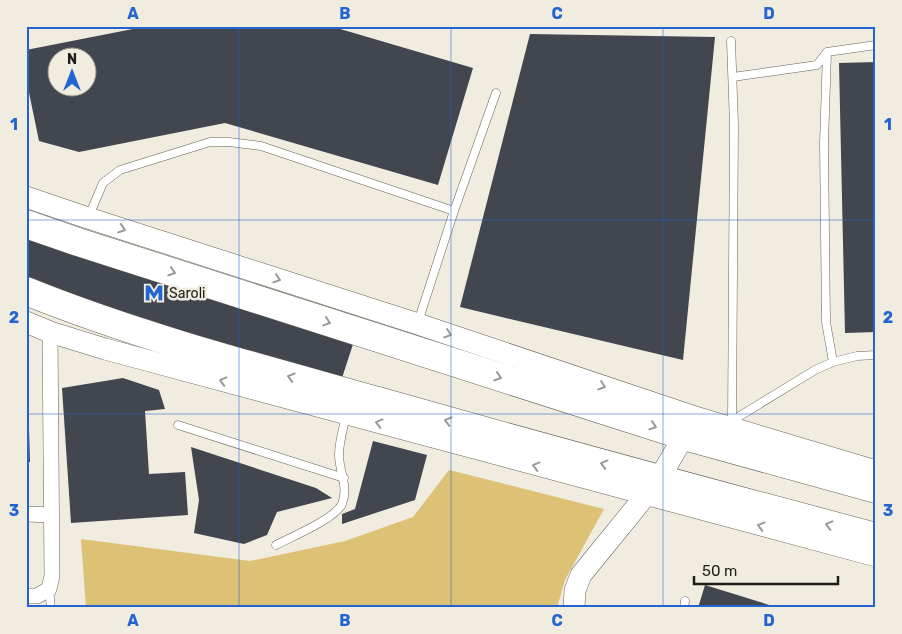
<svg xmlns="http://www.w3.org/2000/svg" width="902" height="634" font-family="Rubik,sans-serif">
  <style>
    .green { fill: #ddc276 }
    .building { fill: #41464f; fill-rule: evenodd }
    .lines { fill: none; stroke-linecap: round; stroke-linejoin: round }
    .lane-casing { stroke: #676359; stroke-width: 9 }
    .street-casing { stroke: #676359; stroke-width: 16 }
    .secondary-casing { stroke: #676359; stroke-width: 22 }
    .highway-casing { stroke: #676359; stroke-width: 29 }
    .lane { stroke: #fff; stroke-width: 8 }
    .street { stroke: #fff; stroke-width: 15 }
    .secondary { stroke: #fff; stroke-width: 21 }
    .highway { stroke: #fff; stroke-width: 28 }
    .oneway { stroke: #9a9998 }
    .grid { fill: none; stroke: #2265d1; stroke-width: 1; stroke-opacity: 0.55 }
    .labels { text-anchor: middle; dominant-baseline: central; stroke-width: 5; stroke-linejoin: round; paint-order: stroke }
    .poi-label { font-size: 14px; fill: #1f1d19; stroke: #f0ece0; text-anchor: start }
    .neatline { fill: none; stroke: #2265d1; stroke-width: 2 }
    .grid-label { font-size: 16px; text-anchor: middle; font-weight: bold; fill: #2265d1 }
  </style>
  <rect width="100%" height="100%" fill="#f0ece0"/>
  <path class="green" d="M449,470L604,509L565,580L557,608H86L81,539L250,561L345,541L413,517Z"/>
  <path class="building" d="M148,26H330L473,68L438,185L225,123L79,152L39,141L26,78V50ZM58,58H88V88H58Z
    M530,34L715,37L683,360L460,307Z
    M876,62V332L845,333L839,63Z
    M26,215L359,326L339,387L26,282Z
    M123,378L159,390L165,409L145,411L149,474L185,472L188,515L71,523L62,388Z
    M26,395H28L30,462H26Z
    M373,441L427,455L415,500L342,524V514L355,509Z
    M191,447L316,488L332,498L277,512L267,535L244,544L194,533L199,500Z
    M705,585L776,607V608H698Z"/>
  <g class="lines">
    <g class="lane-casing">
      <path id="lane" d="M731,41L734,125L732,421
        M827,52L824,143L826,322L833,362
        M733,77L817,65L827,52L876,45
        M88,218L103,183L120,170L210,142H229L261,146L454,211
        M418,322L454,211L496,93
        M730,422L815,370L833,362L857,356L876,355
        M178,425L344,478
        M276,545C291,537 335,519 342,504C349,487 339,471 339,455C339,442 343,429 346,416
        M49,589L51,608
        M684,608L685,601"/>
    </g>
    <g class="street-casing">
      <path id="street" d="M26,514L52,515
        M26,596H37L49,589L52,576L50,332"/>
    </g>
    <g class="secondary-casing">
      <path id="secondary" d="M26,197L88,218L418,324L692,416L876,471
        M26,322L50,332L105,349L876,556
        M574,608L575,590L581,575L659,479L684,436L689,423"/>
    </g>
    <g class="highway-casing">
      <path id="highway" d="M26,224L78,242L684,436L876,489
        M26,291C140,337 260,368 378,401C544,448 710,493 876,537"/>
    </g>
    <use href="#lane" class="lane"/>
    <use href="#street" class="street"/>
    <use href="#secondary" class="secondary"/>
    <use href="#highway" class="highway"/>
  </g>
  <defs><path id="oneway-chevron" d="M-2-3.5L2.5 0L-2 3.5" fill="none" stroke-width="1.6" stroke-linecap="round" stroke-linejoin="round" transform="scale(1.25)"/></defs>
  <g class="oneway">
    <use href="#oneway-chevron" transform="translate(122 229) rotate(18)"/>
    <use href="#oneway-chevron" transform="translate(172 272) rotate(18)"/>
    <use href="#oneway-chevron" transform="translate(277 279) rotate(18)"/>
    <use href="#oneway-chevron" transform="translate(327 322) rotate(18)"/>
    <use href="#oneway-chevron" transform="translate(448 334) rotate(19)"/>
    <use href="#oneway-chevron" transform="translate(291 377) rotate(-164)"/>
    <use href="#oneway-chevron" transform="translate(498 377) rotate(18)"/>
    <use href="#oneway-chevron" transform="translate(223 381) rotate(-165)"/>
    <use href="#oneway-chevron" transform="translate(602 386) rotate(19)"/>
    <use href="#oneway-chevron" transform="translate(448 421) rotate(-165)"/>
    <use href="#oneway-chevron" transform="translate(379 423) rotate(-165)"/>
    <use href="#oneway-chevron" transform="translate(653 426) rotate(18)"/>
    <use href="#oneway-chevron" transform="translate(604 464) rotate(-165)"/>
    <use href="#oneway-chevron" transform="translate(536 466) rotate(-165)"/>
    <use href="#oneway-chevron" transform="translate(829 525) rotate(-165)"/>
    <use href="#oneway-chevron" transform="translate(761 526) rotate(-165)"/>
  </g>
  <path class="grid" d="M239,26V608M451,26V608M663,26V608M26,220H876M26,414H876"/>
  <defs>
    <g id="metro-bare" transform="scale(1.5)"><path d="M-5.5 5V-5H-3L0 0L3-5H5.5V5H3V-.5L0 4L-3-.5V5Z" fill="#2265d1" stroke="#f0ece0" stroke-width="2.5" paint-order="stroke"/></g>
  </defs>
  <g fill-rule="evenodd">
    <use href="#metro-bare" x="154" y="293"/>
  </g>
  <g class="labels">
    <g class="poi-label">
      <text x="169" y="293">Saroli</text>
    </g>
  </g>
  <rect width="902" height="634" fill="none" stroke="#f0ece0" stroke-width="55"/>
  <g transform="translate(72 72)"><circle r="24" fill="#f0ece0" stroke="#9c9990"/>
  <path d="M0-4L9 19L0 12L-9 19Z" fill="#2265d1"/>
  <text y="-8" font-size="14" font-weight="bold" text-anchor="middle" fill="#1f1d19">N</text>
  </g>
  <path d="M694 576v8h144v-8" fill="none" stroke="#1f1d19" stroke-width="2.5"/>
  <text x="702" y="576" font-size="15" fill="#1f1d19" stroke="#f0ece0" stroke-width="4" paint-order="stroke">50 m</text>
  <rect x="28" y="28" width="846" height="578" class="neatline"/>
  <g class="grid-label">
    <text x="133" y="19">A</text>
    <text x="345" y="19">B</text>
    <text x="557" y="19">C</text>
    <text x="769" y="19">D</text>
    <text x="14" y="130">1</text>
    <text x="888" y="130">1</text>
    <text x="14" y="323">2</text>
    <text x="888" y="323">2</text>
    <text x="14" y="516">3</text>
    <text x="888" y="516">3</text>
    <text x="133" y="626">A</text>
    <text x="345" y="626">B</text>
    <text x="557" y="626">C</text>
    <text x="769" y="626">D</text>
  </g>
</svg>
